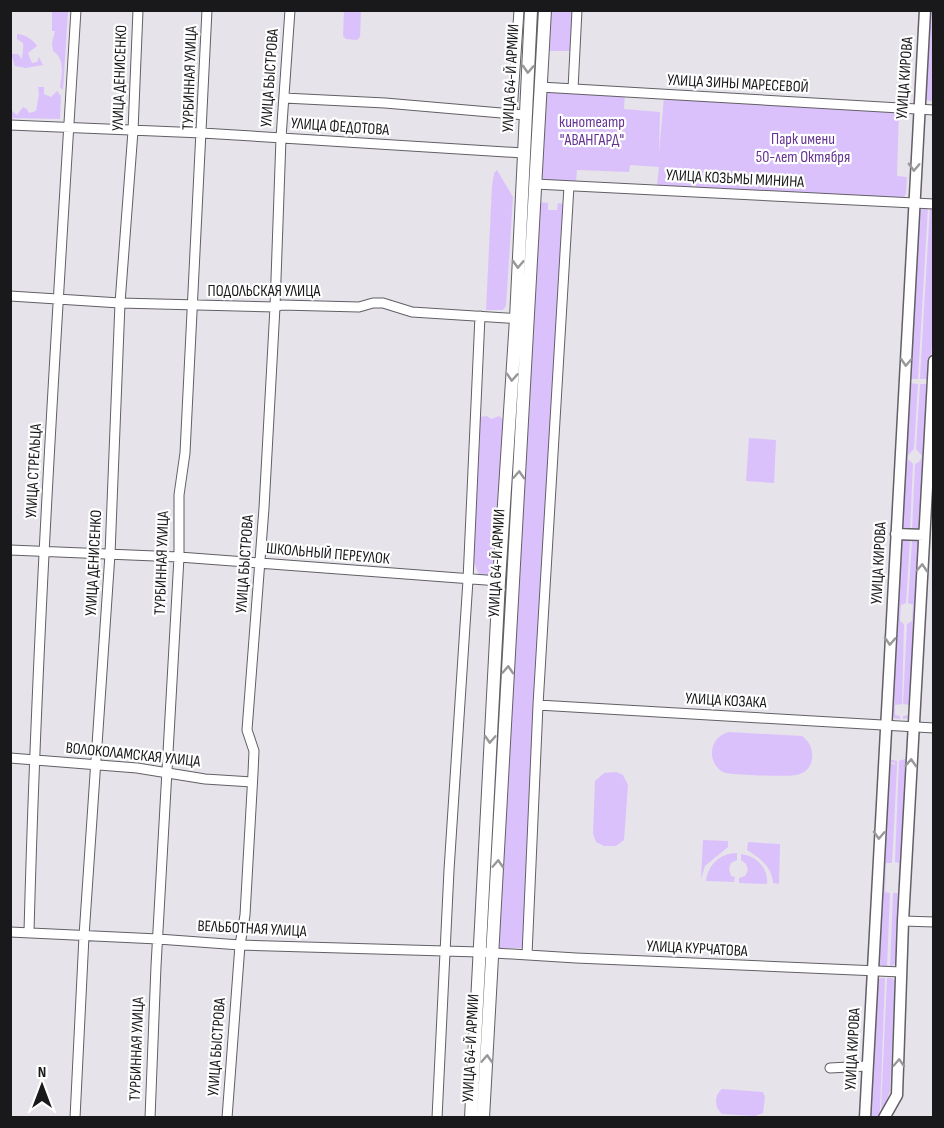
<svg xmlns="http://www.w3.org/2000/svg" width="944" height="1128" font-family="'Sofia Sans Condensed',sans-serif">
  <style>
    .green { fill: #dbc1fb }
    .lines { fill: none; stroke-linecap: round; stroke-linejoin: round }
    .minor-casing { stroke: #625f65; stroke-width: 11 }
    .major-casing { stroke: #625f65; stroke-width: 13 }
    .highway-casing { stroke: #625f65; stroke-width: 14 }
    .minor { stroke: #fff; stroke-width: 9 }
    .major { stroke: #fff; stroke-width: 10 }
    .highway { stroke: #fff; stroke-width: 12 }
    .oneway { stroke: #989898 }
    .labels { text-anchor: middle; dominant-baseline: central; stroke-width: 4.5; stroke-linejoin: round; paint-order: stroke }
    .street-label { font-size: 16px; fill: #19191b; stroke: #fff }
    .park-label { font-size: 16px; fill: #653494; stroke: #fff }
  </style>
  <rect width="100%" height="100%" fill="#e6e3ea"/>
  <path class="green" d="M52,11H68L63,90L60,87C62,75 65,58 53,51L52,43L55,31H52Z
    M344,11H361L360,37L357,40L346,39L343,36Z
    M551,11H572L570,51H550Z
    M928,11H933L932,101L926,100L923,95Z
    M17,34C24,34 33,39 37,46L28,53L32,63L37,62L39,57L43,65L26,68L15,66L11,54H18L22,59C22,54 24,49 23,43L17,39Z
    M38,87H44V94L51,97L57,91L61,96L60,119L11,118V110L17,115L23,107L27,109L29,113L36,111L39,94Z
    M552,90L625,93L624,109L660,112L659,154L664,96L899,109L897,176L907,177L906,193L903,200L657,185L659,167L630,165L629,172L577,170L576,182L546,181L541,177L545,95Z
    M497,170L513,197L506,306L503,310H486L492,186L494,173Z
    M538,202L548,203V210H557L558,203L564,204L523,948H497Z
    M928,206L918,379H909L919,211Z
    M930,206L934,207V309L930,379H920Z
    M909,383L918,384L914,449L908,455V459L913,464L910,530H902V528Z
    M920,384H929L921,530H912L915,464L919,462L922,456L916,449Z
    M487,416L491,419L499,416L504,420L498,493C499,503 500,515 497,525C496,531 494,534 493,540L496,542L493,550C497,559 499,570 490,577L479,574L474,563L473,551L477,451L480,445L478,421L480,417Z
    M749,438L776,440L774,483L746,481Z
    M513,460L514,462L487,944H485L511,462Z
    M899,540H910L906,603L901,605L900,621L904,624L902,704L895,705V715L900,716V719L894,718L892,713Z
    M912,541H922L909,718L903,719V716L909,715L910,705L903,704L907,624L912,621L913,605L908,603Z
    M729,732L802,736C817,746 816,772 796,775C789,777 732,775 726,773C717,771 711,760 712,751C713,741 720,734 729,732Z
    M889,759L897,761V767L892,863H886L885,892L890,893L887,967L879,965L878,962L888,763L894,764L895,766V763L889,762Z
    M905,759L907,760V763H905L909,764L897,963L890,967L893,893H898L899,863L895,862L899,761Z
    M617,772L623,775L628,785L624,840L616,846H604L596,842L593,834L595,781L604,773Z
    M703,840L728,841V847L705,866L701,879Z
    M748,842L780,844L779,884L773,883C772,867 760,858 747,850Z
    M737,853V860L731,863L729,869L731,876L735,877L734,882L706,881C708,865 720,853 737,853Z
    M741,854C756,856 769,868 767,884L739,883V878L745,876L748,870L746,864L741,860Z
    M881,978H885L880,1110L879,1115L877,1117L870,1116L876,982Z
    M887,978H892L895,981L890,1091L885,1105L881,1110Z
    M722,1089L763,1092L765,1097L763,1113L755,1116L722,1114C714,1107 714,1095 722,1089Z"/>
  <g class="lines">
    <g class="minor-casing">
      <path id="minor" d="M540,87L934,110
        M573,89L577,10
        M284,98L385,103L525,115
        M512,113L519,10
        M10,125L202,133L523,153
        M535,184L934,204
        M10,296L120,303L275,307L282,305L359,307L373,303H383L412,312L522,319
        M10,550L179,557L499,581
        M538,705L934,728
        M10,758L137,768L205,779L252,782
        M903,921L934,922
        M10,932L158,939L240,945L479,952L576,958L901,972
        M29,932C37,625 57,318 76,10
        M527,955L538,705L569,186
        M830,1068L867,1066
        M75,1118L84,936L110,554L120,303L133,131L138,10
        M150,1118L156,966L179,557V495L185,453L207,10
        M227,1118L240,945L245,915L253,773L254,751L247,730L264,508L275,307L281,138L290,10
        M437,1118L449,870L468,580L480,316"/>
    </g>
    <g class="major-casing">
      <path id="major" d="M896,534L924,535
        M865,1118C882,748 904,379 925,10
        M884,1118L897,1095L903,921L934,361"/>
    </g>
    <g class="highway-casing">
      <path id="highway" d="M471,1118L499,581L516,319L531,10
        M483,1118L545,10"/>
    </g>
    <use href="#minor" class="minor"/>
    <use href="#major" class="major"/>
    <use href="#highway" class="highway"/>
  </g>
  <defs><path id="oneway-chevron" d="M-2-3.5L2.5 0L-2 3.5" fill="none" stroke-width="1.6" stroke-linecap="round" stroke-linejoin="round" transform="scale(1.5)"/></defs>
  <g class="oneway">
    <use href="#oneway-chevron" transform="translate(528 69) rotate(93)"/>
    <use href="#oneway-chevron" transform="translate(914 167) rotate(92)"/>
    <use href="#oneway-chevron" transform="translate(518 264) rotate(92)"/>
    <use href="#oneway-chevron" transform="translate(906 362) rotate(93)"/>
    <use href="#oneway-chevron" transform="translate(512 377) rotate(94)"/>
    <use href="#oneway-chevron" transform="translate(519 475) rotate(-87)"/>
    <use href="#oneway-chevron" transform="translate(922 568) rotate(-87)"/>
    <use href="#oneway-chevron" transform="translate(890 641) rotate(93)"/>
    <use href="#oneway-chevron" transform="translate(508 670) rotate(-87)"/>
    <use href="#oneway-chevron" transform="translate(490 739) rotate(93)"/>
    <use href="#oneway-chevron" transform="translate(911 763) rotate(-87)"/>
    <use href="#oneway-chevron" transform="translate(879 835) rotate(93)"/>
    <use href="#oneway-chevron" transform="translate(498 864) rotate(-87)"/>
    <use href="#oneway-chevron" transform="translate(487 1059) rotate(-87)"/>
    <use href="#oneway-chevron" transform="translate(899 1063) rotate(-87)"/>
  </g>
  <g class="labels">
    <g class="street-label">
      <text transform="translate(120 78) rotate(-88)">УЛИЦА ДЕНИСЕНКО</text>
      <text transform="translate(190 78) rotate(-88)">ТУРБИННАЯ УЛИЦА</text>
      <text transform="translate(270 78) rotate(-86)">УЛИЦА БЫСТРОВА</text>
      <text transform="translate(511 78) rotate(-87)">УЛИЦА 64-Й АРМИИ</text>
      <text transform="translate(905 78) rotate(-86)">УЛИЦА КИРОВА</text>
      <text transform="translate(738 84) rotate(3)">УЛИЦА ЗИНЫ МАРЕСЕВОЙ</text>
      <text transform="translate(340 127) rotate(4)">УЛИЦА ФЕДОТОВА</text>
      <text transform="translate(735 179) rotate(3)">УЛИЦА КОЗЬМЫ МИНИНА</text>
      <text x="264" y="291">ПОДОЛЬСКАЯ УЛИЦА</text>
      <text transform="translate(34 471) rotate(-87)">УЛИЦА СТРЕЛЬЦА</text>
      <text transform="translate(328 554) rotate(5)">ШКОЛЬНЫЙ ПЕРЕУЛОК</text>
      <text transform="translate(94 563) rotate(-87)">УЛИЦА ДЕНИСЕНКО</text>
      <text transform="translate(162 563) rotate(-88)">ТУРБИННАЯ УЛИЦА</text>
      <text transform="translate(497 563) rotate(-87)">УЛИЦА 64-Й АРМИИ</text>
      <text transform="translate(879 563) rotate(-87)">УЛИЦА КИРОВА</text>
      <text transform="translate(245 564) rotate(-86)">УЛИЦА БЫСТРОВА</text>
      <text transform="translate(726 701) rotate(3)">УЛИЦА КОЗАКА</text>
      <text transform="translate(133 755) rotate(6)">ВОЛОКОЛАМСКАЯ УЛИЦА</text>
      <text transform="translate(252 929) rotate(3)">ВЕЛЬБОТНАЯ УЛИЦА</text>
      <text transform="translate(697 949) rotate(3)">УЛИЦА КУРЧАТОВА</text>
      <text transform="translate(217 1047) rotate(-86)">УЛИЦА БЫСТРОВА</text>
      <text transform="translate(471 1048) rotate(-87)">УЛИЦА 64-Й АРМИИ</text>
      <text transform="translate(137 1049) rotate(-88)">ТУРБИННАЯ УЛИЦА</text>
      <text transform="translate(853 1049) rotate(-87)">УЛИЦА КИРОВА</text>
    </g>
    <g class="park-label">
      <text x="592" y="122">кинотеатр<tspan x="592" dy="18">"АВАНГАРД"</tspan></text>
      <text x="803" y="139">Парк имени<tspan x="803" dy="18">50-лет Октября</tspan></text>
    </g>
  </g>
  <rect width="944" height="1128" fill="none" stroke="#19191b" stroke-width="24"/>
  <g transform="translate(42 1086)" stroke="#ffffff" stroke-width="4.5" paint-order="stroke">
  <path d="M0-4.5L10 22L0 15L-10 22Z" fill="#19191b"/>
  <text y="-9" font-size="16" font-weight="bold" text-anchor="middle" fill="#19191b">N</text>
  </g>
</svg>
